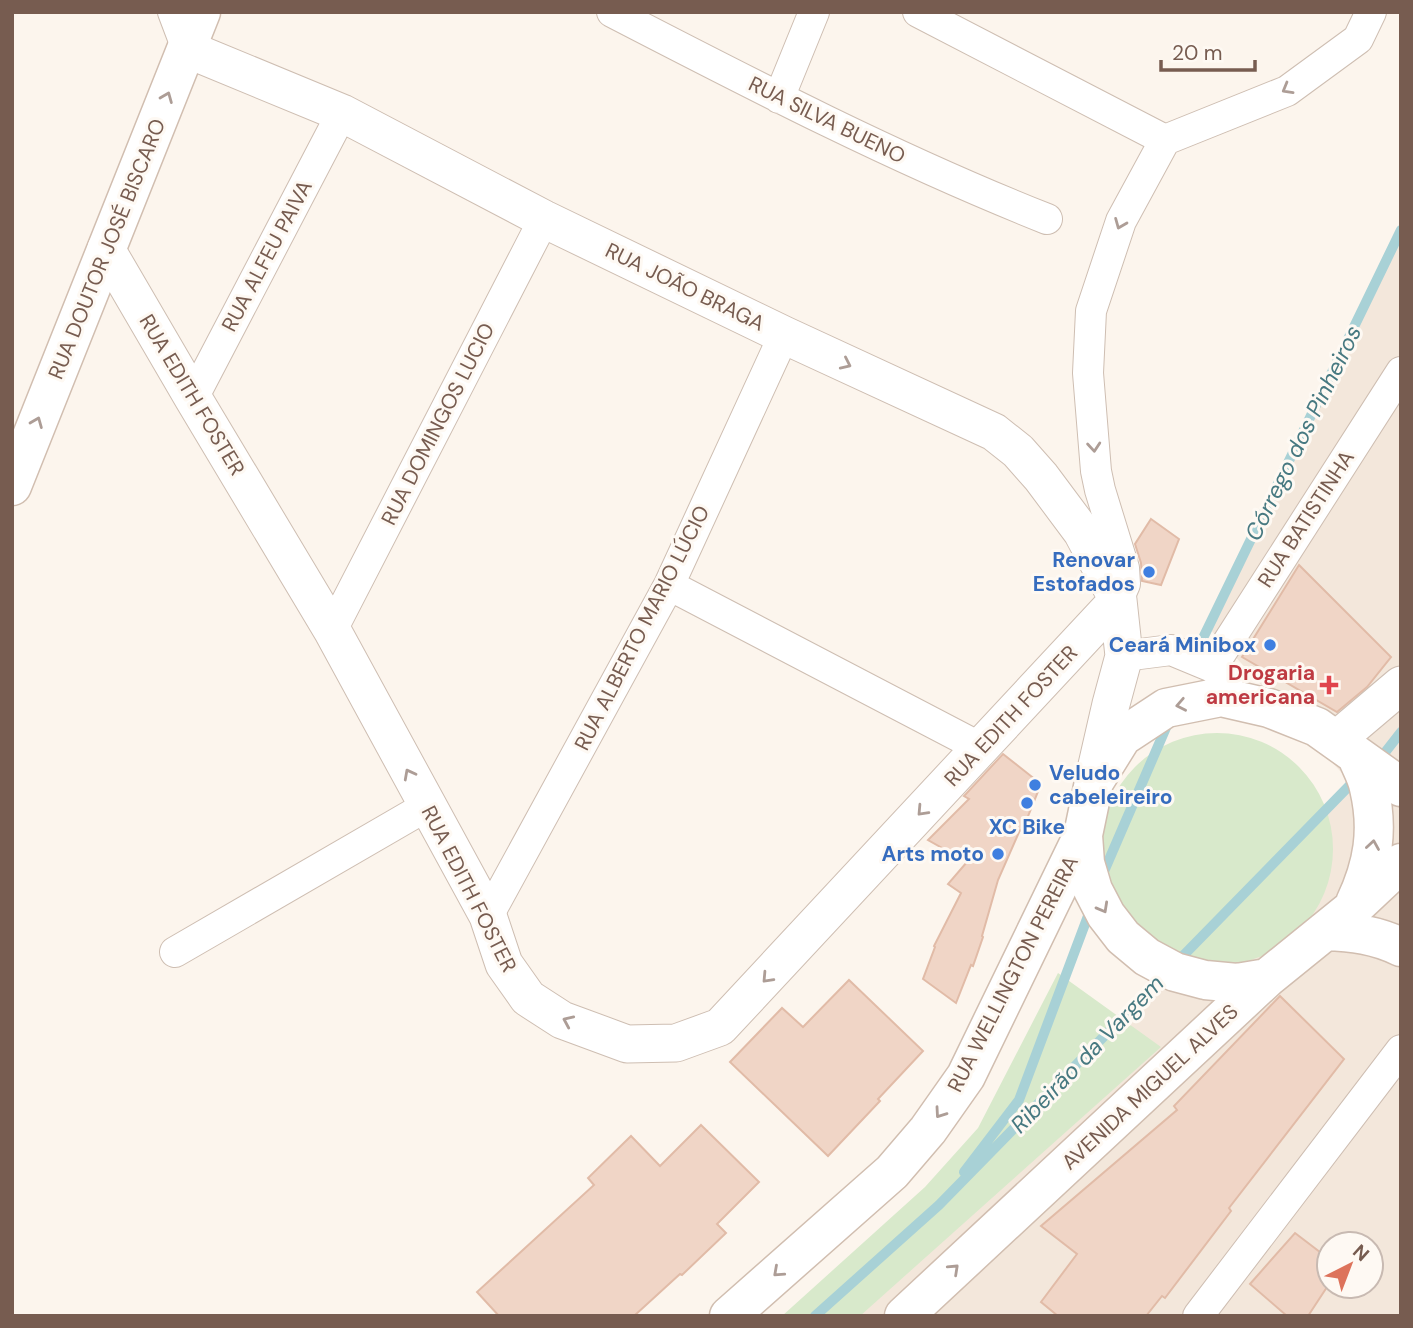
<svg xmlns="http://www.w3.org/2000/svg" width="1413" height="1328" font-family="'DM Sans',sans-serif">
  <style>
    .residential { fill: #f3e7db; fill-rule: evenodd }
    .green { fill: #d8e9cb }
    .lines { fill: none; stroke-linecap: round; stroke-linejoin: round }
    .stream { stroke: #a8d1d6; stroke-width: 10 }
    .building { fill: #f0d5c6; stroke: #e1bba7; stroke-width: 2 }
    .minor-casing { stroke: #cebeb2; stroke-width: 32 }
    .tertiary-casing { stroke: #cebeb2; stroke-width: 39 }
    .secondary-casing { stroke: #d1beb0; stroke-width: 41 }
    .minor { stroke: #fff; stroke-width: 30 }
    .tertiary { stroke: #fff; stroke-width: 37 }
    .secondary { stroke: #fff; stroke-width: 38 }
    .oneway { stroke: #ad9d96 }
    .shop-dot { fill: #3f7fe0; stroke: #fef9f3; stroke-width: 2.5 }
    .health-dot { fill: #e0444e; stroke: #fef9f3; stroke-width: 2.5 }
    .labels { text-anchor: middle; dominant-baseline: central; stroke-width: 6; stroke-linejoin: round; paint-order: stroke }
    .street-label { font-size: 21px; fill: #775c50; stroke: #fef9f3 }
    .shop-label { font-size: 21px; font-weight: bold; fill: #366cbe; stroke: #fef9f3; text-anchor: end }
    .health-label { font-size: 21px; font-weight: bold; fill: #be3a42; stroke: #fef9f3; text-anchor: end }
    .water-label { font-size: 23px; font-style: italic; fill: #477981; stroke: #fef9f3 }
  </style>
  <rect width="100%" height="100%" fill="#fcf5ed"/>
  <path class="residential" d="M1401,230V1316H850L939,1205L1351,783L1208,627ZM1329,1244H1371V1286H1329Z"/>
  <path class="green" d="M1101 849a116 116 0 1 1 232 0a116 116 0 1 1-232 0Z
    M1058,973L1161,1047L860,1316H782L925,1187L978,1128Z"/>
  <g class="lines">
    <path class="stream" d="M1204,636L1401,230
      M1383,755L1401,732
      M1102,876L1168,723
      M1176,963L1352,783
      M964,1172L1019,1100L1088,916
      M815,1316L939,1205L1163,976"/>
  </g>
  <path class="building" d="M1151,519L1179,539L1161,585L1142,581L1141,563L1135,544Z
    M1299,565L1391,657L1367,687L1337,712L1242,657Z
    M1003,754L1041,784L1022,831L1020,830L998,880L982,936L983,937L973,966L971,965L956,1003L923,979L935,947L934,946L961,893L948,884L967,862L928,840L969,799L964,796Z
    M849,980L923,1051L878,1099L880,1101L828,1156L730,1062L782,1008L803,1027Z
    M1280,996L1344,1059L1229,1208L1231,1211L1165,1298L1162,1296L1146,1316H1058L1041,1302L1077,1254L1041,1226L1177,1110L1174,1106Z
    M701,1125L759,1182L717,1224L726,1233L682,1275L680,1274L634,1316H499L477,1292L594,1185L588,1178L631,1136L660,1166Z
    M1295,1233L1329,1259V1284L1308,1316H1287L1250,1284Z"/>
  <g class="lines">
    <g class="minor-casing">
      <path id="minor" d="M173,12L187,49
        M612,12C755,86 898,160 1047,219
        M918,12L1165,140
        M779,98L814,12
        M193,398L342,113
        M669,585L981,748
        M1118,600L1125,584L1124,568L1100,490L1096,471L1088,373L1091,311L1121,221L1165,140L1287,91L1358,39L1371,12
        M332,630L544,219
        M1124,656L1171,650L1212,667L1228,679
        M1212,667L1401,372
        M488,916L669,585L784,335
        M175,952L427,806
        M1198,1316L1401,1050"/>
    </g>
    <g class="tertiary-casing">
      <path id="tertiary" d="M187,49L342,113L544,219L784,335L994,432L1018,451L1041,477L1082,532L1118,600L1124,656L1111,704L1095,774
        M106,249L193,398L332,630L488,916L504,964L528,998L562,1020L627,1044L676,1043L720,1027L1118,600
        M1336,740L1401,685"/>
    </g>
    <g class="secondary-casing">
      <path id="secondary" d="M12,486L201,12
        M1355,903C1373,865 1379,830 1369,788C1367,777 1361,767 1357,757
        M1325,931C1353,932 1376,935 1401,947
        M1267,978L1237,983L1205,980L1175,972L1147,957L1123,937L1106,915L1093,890L1085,863L1083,835L1094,782L1122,737L1166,708L1221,697L1269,708L1317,727L1401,787
        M729,1316L892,1172L928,1130L966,1076L1083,835
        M904,1316L1267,978L1351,910L1401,863"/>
    </g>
    <use href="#minor" class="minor"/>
    <use href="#tertiary" class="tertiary"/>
    <use href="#secondary" class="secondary"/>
  </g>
  <defs><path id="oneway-chevron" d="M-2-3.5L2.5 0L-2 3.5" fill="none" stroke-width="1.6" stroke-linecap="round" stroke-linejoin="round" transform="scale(1.75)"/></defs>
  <g class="oneway">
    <use href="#oneway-chevron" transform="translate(1287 89) rotate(150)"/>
    <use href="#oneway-chevron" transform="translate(167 97) rotate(-68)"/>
    <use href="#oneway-chevron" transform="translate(1120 224) rotate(112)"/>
    <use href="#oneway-chevron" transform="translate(846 364) rotate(25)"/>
    <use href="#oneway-chevron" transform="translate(37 422) rotate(-68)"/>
    <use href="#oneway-chevron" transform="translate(1094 447) rotate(85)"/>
    <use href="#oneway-chevron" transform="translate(1181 705) rotate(169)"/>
    <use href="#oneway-chevron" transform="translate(409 774) rotate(-118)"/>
    <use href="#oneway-chevron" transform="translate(922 811) rotate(133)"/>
    <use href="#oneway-chevron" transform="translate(1373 845) rotate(-81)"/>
    <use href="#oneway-chevron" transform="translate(1103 908) rotate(61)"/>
    <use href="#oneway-chevron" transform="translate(767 978) rotate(133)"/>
    <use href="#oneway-chevron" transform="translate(568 1021) rotate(-156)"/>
    <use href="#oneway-chevron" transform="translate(940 1113) rotate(125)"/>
    <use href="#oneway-chevron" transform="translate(954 1269) rotate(-43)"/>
    <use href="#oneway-chevron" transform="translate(778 1272) rotate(138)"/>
  </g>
  <g class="shop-dot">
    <circle cx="1149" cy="572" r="7"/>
    <circle cx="1270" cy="645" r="7"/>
    <circle cx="1035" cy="785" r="7"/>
    <circle cx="1027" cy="803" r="7"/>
    <circle cx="998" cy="854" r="7"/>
  </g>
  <path class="health-dot" d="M1325.5 674.5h7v7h7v7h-7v7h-7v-7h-7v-7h7z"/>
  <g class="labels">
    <g class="street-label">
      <text transform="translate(827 120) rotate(26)">RUA SILVA BUENO</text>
      <text transform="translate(107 249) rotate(-68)">RUA DOUTOR JOSÉ BISCARO</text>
      <text transform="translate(267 256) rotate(-62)">RUA ALFEU PAIVA</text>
      <text transform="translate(685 287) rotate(26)">RUA JOÃO BRAGA</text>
      <text transform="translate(192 395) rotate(59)">RUA EDITH FOSTER</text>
      <text transform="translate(438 424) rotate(-63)">RUA DOMINGOS LUCIO</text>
      <text transform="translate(1306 519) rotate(-57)">RUA BATISTINHA</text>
      <text transform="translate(642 628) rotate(-63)">RUA ALBERTO MARIO LÚCIO</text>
      <text transform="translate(1011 716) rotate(-47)">RUA EDITH FOSTER</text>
      <text transform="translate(469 889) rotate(63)">RUA EDITH FOSTER</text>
      <text transform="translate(1013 974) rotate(-63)">RUA WELLINGTON PEREIRA</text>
      <text transform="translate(1150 1087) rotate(-43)">AVENIDA MIGUEL ALVES</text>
    </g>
    <g class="shop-label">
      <text x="1135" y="560">Renovar<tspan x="1135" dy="24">Estofados</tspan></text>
      <text x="1256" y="645">Ceará Minibox</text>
      <text x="1049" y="773" text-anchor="start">Veludo<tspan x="1049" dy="24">cabeleireiro</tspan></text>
      <text x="1027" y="827" text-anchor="middle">XC Bike</text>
      <text x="984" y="854">Arts moto</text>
    </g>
    <g class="health-label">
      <text x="1315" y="673">Drogaria<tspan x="1315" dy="24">americana</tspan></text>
    </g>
    <g class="water-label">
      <text transform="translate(1303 433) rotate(-64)">Córrego dos Pinheiros</text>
      <text transform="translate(1087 1054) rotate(-46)">Ribeirão da Vargem</text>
    </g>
  </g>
  <rect width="1413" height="1328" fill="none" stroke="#775c50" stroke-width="28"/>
  <g transform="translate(1350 1265) rotate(42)"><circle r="33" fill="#fef9f3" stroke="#c8bab2" stroke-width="2"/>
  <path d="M0-5L12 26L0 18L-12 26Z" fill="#dd735b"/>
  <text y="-10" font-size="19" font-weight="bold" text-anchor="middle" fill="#775c50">N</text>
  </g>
  <path d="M1161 60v10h94v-10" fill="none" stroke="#775c50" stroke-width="3.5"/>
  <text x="1172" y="60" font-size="21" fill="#775c50" stroke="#fef9f3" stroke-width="5" paint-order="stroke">20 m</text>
</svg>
